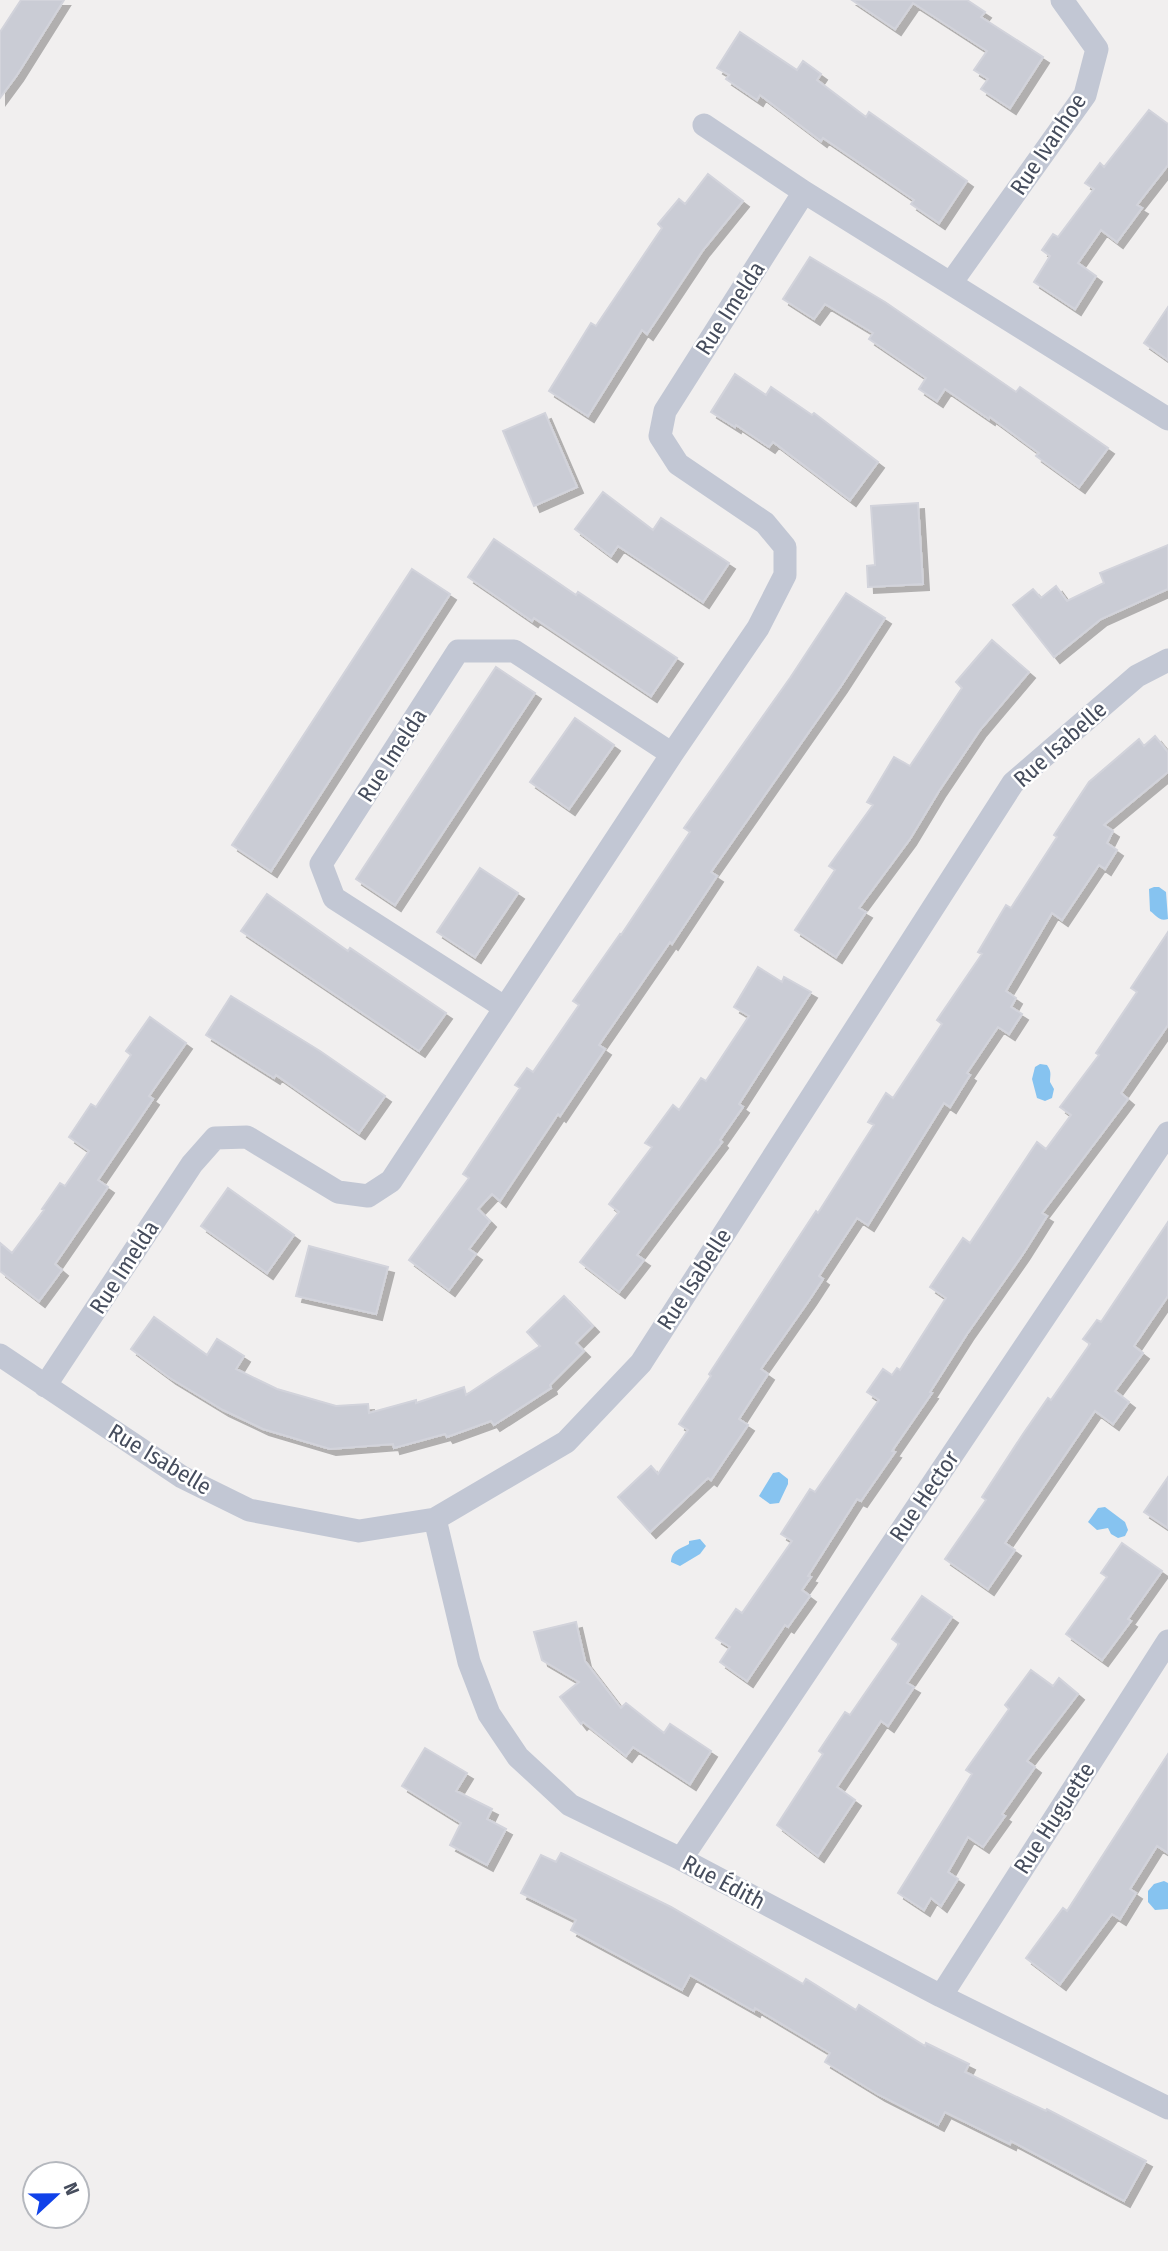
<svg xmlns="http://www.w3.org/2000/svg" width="1168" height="2251" font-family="'Fira Sans Condensed',sans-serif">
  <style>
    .water { fill: #86c3f0 }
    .building { fill: #caccd5; stroke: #d2d3db; stroke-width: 2; filter: url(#shadow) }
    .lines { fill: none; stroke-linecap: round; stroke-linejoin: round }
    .street { stroke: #c2c7d4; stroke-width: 23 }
    .labels { text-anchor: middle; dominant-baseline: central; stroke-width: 5; stroke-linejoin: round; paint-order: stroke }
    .street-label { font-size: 23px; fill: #464d5d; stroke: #fff }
  </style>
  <defs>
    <filter id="shadow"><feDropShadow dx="6" dy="6" stdDeviation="0" flood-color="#0004"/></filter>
  </defs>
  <rect width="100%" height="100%" fill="#f1efef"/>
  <path class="water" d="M1154,887H1159L1166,892L1168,919C1159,922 1156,915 1150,911L1149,889Z
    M1040,1064L1047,1065C1052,1072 1050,1074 1050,1082L1054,1089L1052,1098L1045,1101L1037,1098L1032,1079L1035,1067Z
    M779,1472L788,1479V1484L779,1503L770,1504L759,1496L773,1473Z
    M1105,1507L1125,1522L1128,1530L1125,1536L1118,1538L1111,1534L1108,1528L1097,1530L1088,1522L1098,1508Z
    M700,1539L706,1546L700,1554L680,1566L671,1562C672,1550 680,1549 689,1544V1541Z
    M1164,1881L1168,1883V1909L1155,1910L1148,1902V1891L1154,1884Z"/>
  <path class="building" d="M21,0H64L17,75L0,98V32Z
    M852,0H967L985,12L981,17L1043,57L1010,108L981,89L988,79L974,70L987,51L913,3L895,29Z
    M740,32L797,70L803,61L821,74L817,80L866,117L869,112L967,181L939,223L911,204L914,200L823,138L821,141L760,95L757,100L726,79L729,75L717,68Z
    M1149,110L1168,124V165L1137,205L1142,208L1117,242L1101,230L1078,263L1096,276L1075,309L1034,282L1050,256L1042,250L1053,234L1058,237L1094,189L1085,183L1100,163L1104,167Z
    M708,174L743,201L703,250L647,334L642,330L588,416L549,391L591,323L596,326L662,228L658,224L679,199L685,204Z
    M810,257L885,302L1016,392L1020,387L1108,448L1079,487L1036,456L1039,453L990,417L989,419L945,389L937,401L919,389L926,378L869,339L873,333L825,304L814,319L783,299Z
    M1168,307V360L1144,343Z
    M735,374L766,395L771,387L812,415L814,413L878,462L850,500L773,442L769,447L736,425L735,427L711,412Z
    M545,413L577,487L534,506L503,431Z
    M603,492L653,530L661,518L729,563L703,602L618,546L611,556L575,529Z
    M918,503L923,584L868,587L867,566L875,565L871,506Z
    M494,539L576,595L578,592L677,658L651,696L534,618L532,621L468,577Z
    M1168,545V589L1101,619L1054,657L1013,605L1033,589L1041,598L1056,586L1067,601L1104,583L1100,573Z
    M412,569L450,594L271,871L232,845Z
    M846,593L885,618L841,686L711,872L717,876L672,944L670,942L599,1045L605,1049L560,1116L558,1114L500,1201L492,1194L478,1209L490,1221L469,1249L476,1254L449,1290L409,1260L469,1178L463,1174L520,1088L515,1085L527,1068L533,1072L579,1005L573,1001L620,934L621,935L690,832L684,828L790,678Z
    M992,640L1029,672L980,730L939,791L910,839L859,908L866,912L836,957L795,930L835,870L829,866L873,805L867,802L894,757L910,766L962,688L956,682Z
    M496,667L535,693L395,905L356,879Z
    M575,718L614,745L569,809L530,782Z
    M1155,736L1168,752V772L1104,825L1113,831L1107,843L1117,850L1105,869L1099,865L1062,920L1052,913L1006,991L1016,998L1011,1007L1022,1014L1009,1034L998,1027L967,1073L970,1075L950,1107L944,1103L868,1225L857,1218L819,1276L823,1279L810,1299L761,1369L768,1374L739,1419L748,1425L711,1480L708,1478L650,1532L618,1497L651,1466L658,1474L688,1430L679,1424L711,1376L709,1374L816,1211L818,1213L874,1125L868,1122L886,1093L893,1098L942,1024L937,1020L982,954L978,952L1006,905L1011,908L1057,837L1054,835L1089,782L1139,739L1144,746Z
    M480,868L518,893L475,957L437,932Z
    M267,894L348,951L350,948L446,1013L419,1051L241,931Z
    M1168,932V1025L1121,1093L1128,1099L1042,1213L1047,1216L1023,1254L967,1334L930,1392L932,1393L892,1451L895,1452L861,1501L857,1499L808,1576L811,1577L802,1590L810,1596L788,1627L785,1625L747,1681L720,1662L730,1647L716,1638L736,1609L742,1613L792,1541L781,1534L810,1489L815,1492L879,1400L867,1392L883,1369L892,1375L897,1368L900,1370L946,1298L930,1287L963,1238L970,1243L1037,1142L1046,1149L1071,1115L1060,1107L1099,1055L1096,1053L1137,992L1131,988Z
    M758,967L782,982L784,977L811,992L739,1104L743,1107L720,1140L722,1142L637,1255L644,1260L619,1292L580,1262L619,1212L609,1204L652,1147L645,1143L673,1105L679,1110L701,1078L706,1081L749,1016L734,1007Z
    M231,996L320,1051L385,1096L359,1133L276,1075L274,1078L206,1035Z
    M150,1017L186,1043L149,1096L153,1099L98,1180L108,1187L55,1264L62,1270L39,1301L0,1271V1243L12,1253L44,1210L42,1209L60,1183L65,1186L89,1151L69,1137L91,1104L96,1107L131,1055L126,1051Z
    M228,1188L294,1235L267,1273L201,1226Z
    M1168,1222V1296L1134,1346L1143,1353L1115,1391L1129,1402L1113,1424L1095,1411L1005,1543L1015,1550L988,1589L945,1559L986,1500L982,1497L1023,1434L1048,1398L1051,1400L1090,1344L1083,1339L1097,1320L1101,1322Z
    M309,1246L388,1267L376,1314L296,1296Z
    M564,1296L593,1326L576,1343L584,1351L550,1385L551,1388L494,1425L491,1421L447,1437L445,1434L394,1448L393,1444L330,1449L263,1429L223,1410L170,1378L131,1349L154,1317L207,1355L217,1339L244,1356L236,1369L277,1389L336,1406L368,1404L369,1413L416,1400V1403L464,1387L466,1395L540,1346L527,1332Z
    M1168,1477V1528L1144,1512Z
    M1122,1543L1162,1571L1128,1619L1131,1621L1102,1660L1066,1634L1107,1577L1101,1573Z
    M922,1596L952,1617L907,1683L914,1687L888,1726L881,1721L837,1787L855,1800L818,1856L777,1825L823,1754L819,1751L845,1712L850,1715L899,1644L892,1639Z
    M576,1622L585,1661L621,1708L626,1703L664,1733L670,1724L711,1751L690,1784L633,1747L626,1756L583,1722L581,1724L560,1697L579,1682L542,1660L534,1632Z
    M1031,1670L1053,1686L1059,1678L1078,1694L1027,1761L1035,1767L1002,1814L1005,1816L983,1847L968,1837L948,1872L958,1879L941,1906L931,1898L924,1910L898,1893L972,1774L966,1770L1009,1709L1005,1705Z
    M425,1748L467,1773L456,1791L492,1809L487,1819L506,1829L487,1865L450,1845L461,1823L402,1786Z
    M1168,1754V1853L1157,1846L1130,1889L1136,1893L1120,1919L1112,1914L1060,1984L1026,1958L1063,1908L1067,1911Z
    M561,1853L671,1907L803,1984L806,1979L856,2010L859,2005L925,2046L926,2043L969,2064L965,2072L1046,2111L1047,2109L1146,2161L1124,2201L1011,2141L1010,2144L945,2112L938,2125L879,2095L825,2062L830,2053L755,2008L754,2011L690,1975L682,1990L571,1930L576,1920L521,1893L541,1855L556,1862Z"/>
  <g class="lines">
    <path class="street" d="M704,125L804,192L1168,419
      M951,283L1085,95L1097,49L1062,0
      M504,1007L334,898L321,864L458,651H514L672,754
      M0,1355L182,1477L249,1510L359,1531L435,1519L566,1442L641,1363L1013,783L1137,676L1168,660
      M45,1386L192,1164L215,1138L247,1137L338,1192L368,1196L391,1181L672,754L758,628L785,575V547L765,523L678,464L660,436L665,411L804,192
      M435,1519L469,1662L489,1714L518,1757L570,1805L681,1859L941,1996L1168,2108
      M681,1859L1168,1133
      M941,1996L1168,1641"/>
  </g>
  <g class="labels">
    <g class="street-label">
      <text transform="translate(1048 144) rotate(-56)">Rue Ivanhoe</text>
      <text transform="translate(730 308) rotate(-57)">Rue Imelda</text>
      <text transform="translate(1060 744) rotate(-42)">Rue Isabelle</text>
      <text transform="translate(392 755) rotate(-57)">Rue Imelda</text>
      <text transform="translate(124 1267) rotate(-57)">Rue Imelda</text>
      <text transform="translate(694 1279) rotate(-57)">Rue Isabelle</text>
      <text transform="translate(160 1459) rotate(31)">Rue Isabelle</text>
      <text transform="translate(924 1496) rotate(-56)">Rue Hector</text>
      <text transform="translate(1054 1818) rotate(-57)">Rue Huguette</text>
      <text transform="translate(724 1882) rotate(28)">Rue Édith</text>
    </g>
  </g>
  <g transform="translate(56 2195) rotate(68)"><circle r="33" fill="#ffffff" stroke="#b5b8be" stroke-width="2"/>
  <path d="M0-5L12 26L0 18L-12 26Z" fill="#1142e9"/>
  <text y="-10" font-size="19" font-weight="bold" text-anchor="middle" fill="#464d5d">N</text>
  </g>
</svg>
